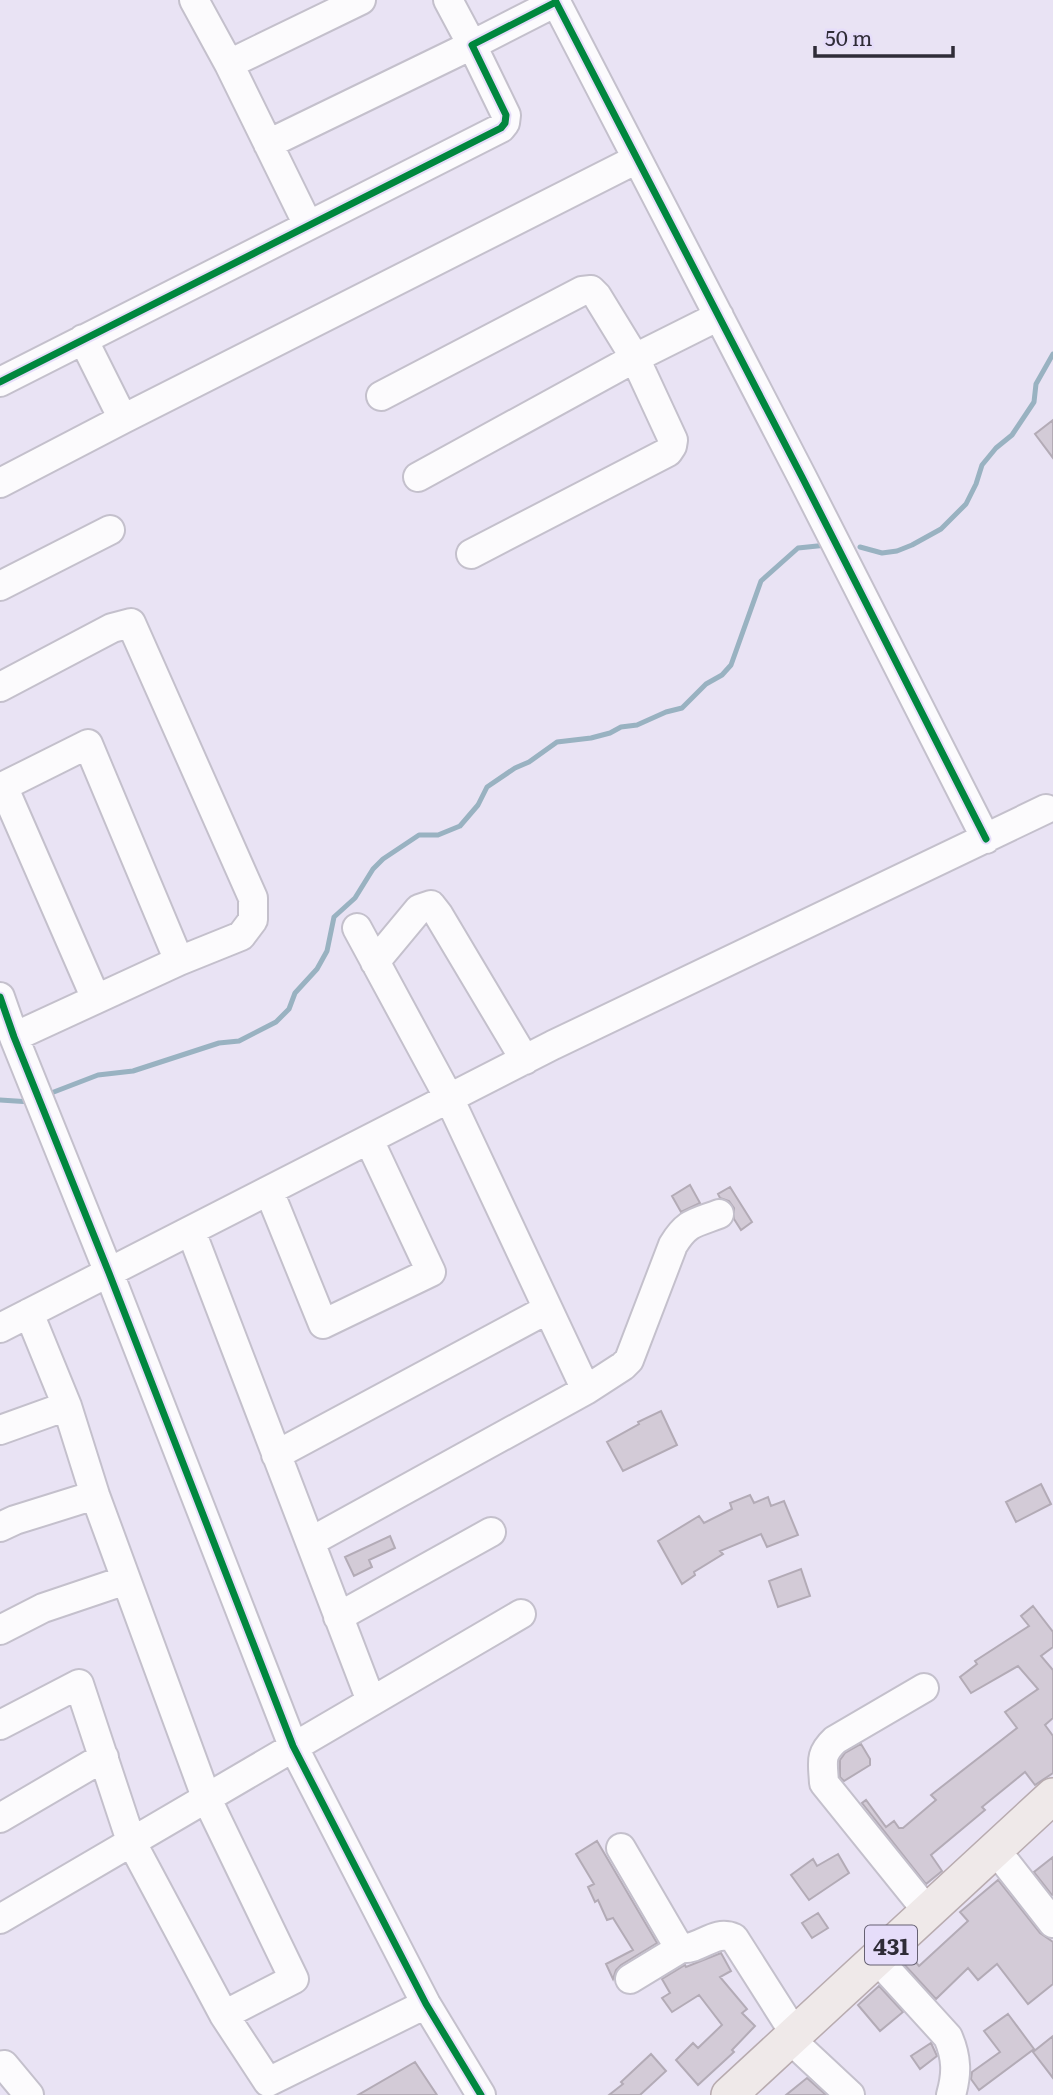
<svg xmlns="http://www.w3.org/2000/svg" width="1053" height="2095" font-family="Literata,serif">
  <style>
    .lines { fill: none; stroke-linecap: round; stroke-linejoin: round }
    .stream { stroke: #99b2c1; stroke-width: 5 }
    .building { fill: #d3cbd7; stroke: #b3abb6; stroke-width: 2 }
    .minor-casing { stroke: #c4c0cc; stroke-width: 32 }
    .major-casing { stroke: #b8abaf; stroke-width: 38 }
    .minor { stroke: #fcfbfd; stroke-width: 28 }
    .major { stroke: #efe9e9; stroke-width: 35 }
    .cycleway-casing { stroke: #e6ddfa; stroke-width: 11 }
    .cycleway { stroke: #00873e; stroke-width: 7 }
    .labels { text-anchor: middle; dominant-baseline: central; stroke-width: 7; stroke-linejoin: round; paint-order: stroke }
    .shield { fill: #e6ddfa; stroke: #666172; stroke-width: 2 }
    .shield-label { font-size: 23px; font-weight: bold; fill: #2f2c37 }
  </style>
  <rect width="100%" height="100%" fill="#e9e3f4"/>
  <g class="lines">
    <path class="stream" d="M860,547L882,553L897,551L912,545L941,529L966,504L976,484L982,465L996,448L1012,435L1034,402L1036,384L1053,354
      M46,1095L98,1075L133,1071L219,1043L239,1041L276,1022L289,1009L295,993L317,969L327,951L334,917L355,898L373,869L383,859L419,835H438L460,826L478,805L487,787L515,768L529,762L557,742L591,738L610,733L621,727L637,725L666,712L682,708L706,684L722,675L731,665L761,581L798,548L827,545
      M0,1100L31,1102"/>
  </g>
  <path class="building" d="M1053,420V458L1035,434Z
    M690,1185L700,1203L681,1212L672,1196Z
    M730,1187L752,1222L741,1230L734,1219V1208L729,1201L720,1198L718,1194Z
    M661,1411L677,1445L623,1471L607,1442L639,1424L638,1422Z
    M1041,1484L1051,1504L1016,1522L1006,1502Z
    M750,1495L754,1503L768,1497L771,1506L784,1501L798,1535L767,1547L761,1534L720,1551L723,1554L694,1572L695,1575L682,1584L658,1541L699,1516L704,1523L732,1509L730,1503Z
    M390,1536L395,1548L369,1560L372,1567L354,1576L345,1557Z
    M801,1569L810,1596L778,1607L769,1581Z
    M1033,1606L1053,1632V1647L1041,1656L1053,1670V1718L1045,1725L1053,1736V1773L1035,1785L1025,1772L982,1807L985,1810L931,1855L942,1871L926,1884L862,1803L866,1800L886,1827L894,1821L899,1828H903L936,1800L931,1795L1017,1728L1005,1712L1038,1689L1018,1666L971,1693L960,1677L977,1664L975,1661L1029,1626L1021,1616Z
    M861,1744L870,1759V1765L844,1781L840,1777V1760L845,1753Z
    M597,1841L657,1943L621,1965L616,1970L613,1979L606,1964L633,1950L613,1918L607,1920L598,1900L595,1902L588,1887L594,1884L576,1854Z
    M838,1854L849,1873L809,1900L791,1875L813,1859L817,1866Z
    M1053,1857V1894L1052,1895L1034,1872Z
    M998,1880L1040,1933L1053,1942V1984L1028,2004L997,1964L978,1980L968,1968L936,1999L902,1962L910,1955L919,1966L968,1921L960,1912Z
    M818,1913L828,1928L812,1938L802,1923Z
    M721,1953L731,1971L720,1977L747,2009L742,2013L755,2026L732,2050L734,2052L698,2085L676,2060L693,2043L698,2048L722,2025L699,1995L672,2012L662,1998L670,1993L662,1979L685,1965L686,1967Z
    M879,1986L903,2012L880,2031L858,2005Z
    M1008,2014L1034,2049L979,2090L971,2079L972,2072L1000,2052L984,2031Z
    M1053,2036V2078L1033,2052Z
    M931,2043L937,2056L920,2069L911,2056Z
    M651,2054L666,2071L640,2095H609L623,2084L621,2082Z
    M415,2062L437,2095H358Z
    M807,2078L826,2095H786Z"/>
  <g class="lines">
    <g class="minor-casing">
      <path id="minor" d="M194,0L229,64L308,225
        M229,64L361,0
        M268,144L472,45L448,0
        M83,339L123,419
        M0,382L501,128L505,123L506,115L472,45L556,2L802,477L986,839
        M381,396L582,291L591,290L597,296L635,358L673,440L672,446L668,452L471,554
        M418,477L635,358L719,316
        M0,483L123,419L637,159
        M0,586L110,530
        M0,687L112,628L131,623L253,898V920L241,936L179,961L14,1037
        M3,786L96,999
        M0,788L88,744L179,961
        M357,928L449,1098L586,1390
        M375,962L419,909L431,905L438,914L525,1060
        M0,997L14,1037L109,1273L293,1746L426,2004L481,2095
        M269,1191L323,1324L431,1272L369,1140
        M191,1231L371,1701
        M29,1313L67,1406L95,1495L206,1797L294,1979L224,2015
        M0,1328L553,1045L1046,809
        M0,1430L67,1406
        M276,1455L548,1309
        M0,1527L15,1520L95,1495
        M310,1542L586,1390L623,1366L629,1360L673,1245C687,1222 695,1223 719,1214
        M338,1617L491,1532
        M0,1630L43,1608L126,1580
        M924,1688L835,1740C819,1755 823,1762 824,1783L928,1912
        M0,1725L79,1684L131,1841L224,2015L268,2082L426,2004
        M0,1818L104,1757
        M621,1848L677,1944L681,1948C701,1950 714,1929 734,1938L795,2034
        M995,1849L1053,1923
        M0,1919L521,1614
        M877,1959L948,2037C957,2058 957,2074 951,2095
        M630,1979L681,1948
        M790,2039L850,2095
        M4,2065L29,2095"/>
    </g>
    <g class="major-casing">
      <path id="major" d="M729,2095L1053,1796"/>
    </g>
    <use href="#minor" class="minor"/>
    <use href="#major" class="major"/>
    <g class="cycleway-casing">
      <path id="cycleway" d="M0,382L501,128L505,123L506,115L472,45L556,2L802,477L986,839
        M0,997L14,1037L109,1273L293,1746L426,2004L481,2095"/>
    </g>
    <use href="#cycleway" class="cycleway"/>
  </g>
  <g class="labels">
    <rect class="shield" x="865" y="1925.5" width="52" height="39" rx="5"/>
    <g class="shield-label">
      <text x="891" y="1945">431</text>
    </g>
  </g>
  <path d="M815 46v10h138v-10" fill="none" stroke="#2f2c37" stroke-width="3.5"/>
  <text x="825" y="46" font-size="21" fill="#2f2c37" stroke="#e6ddfa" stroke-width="5" paint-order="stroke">50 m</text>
</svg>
